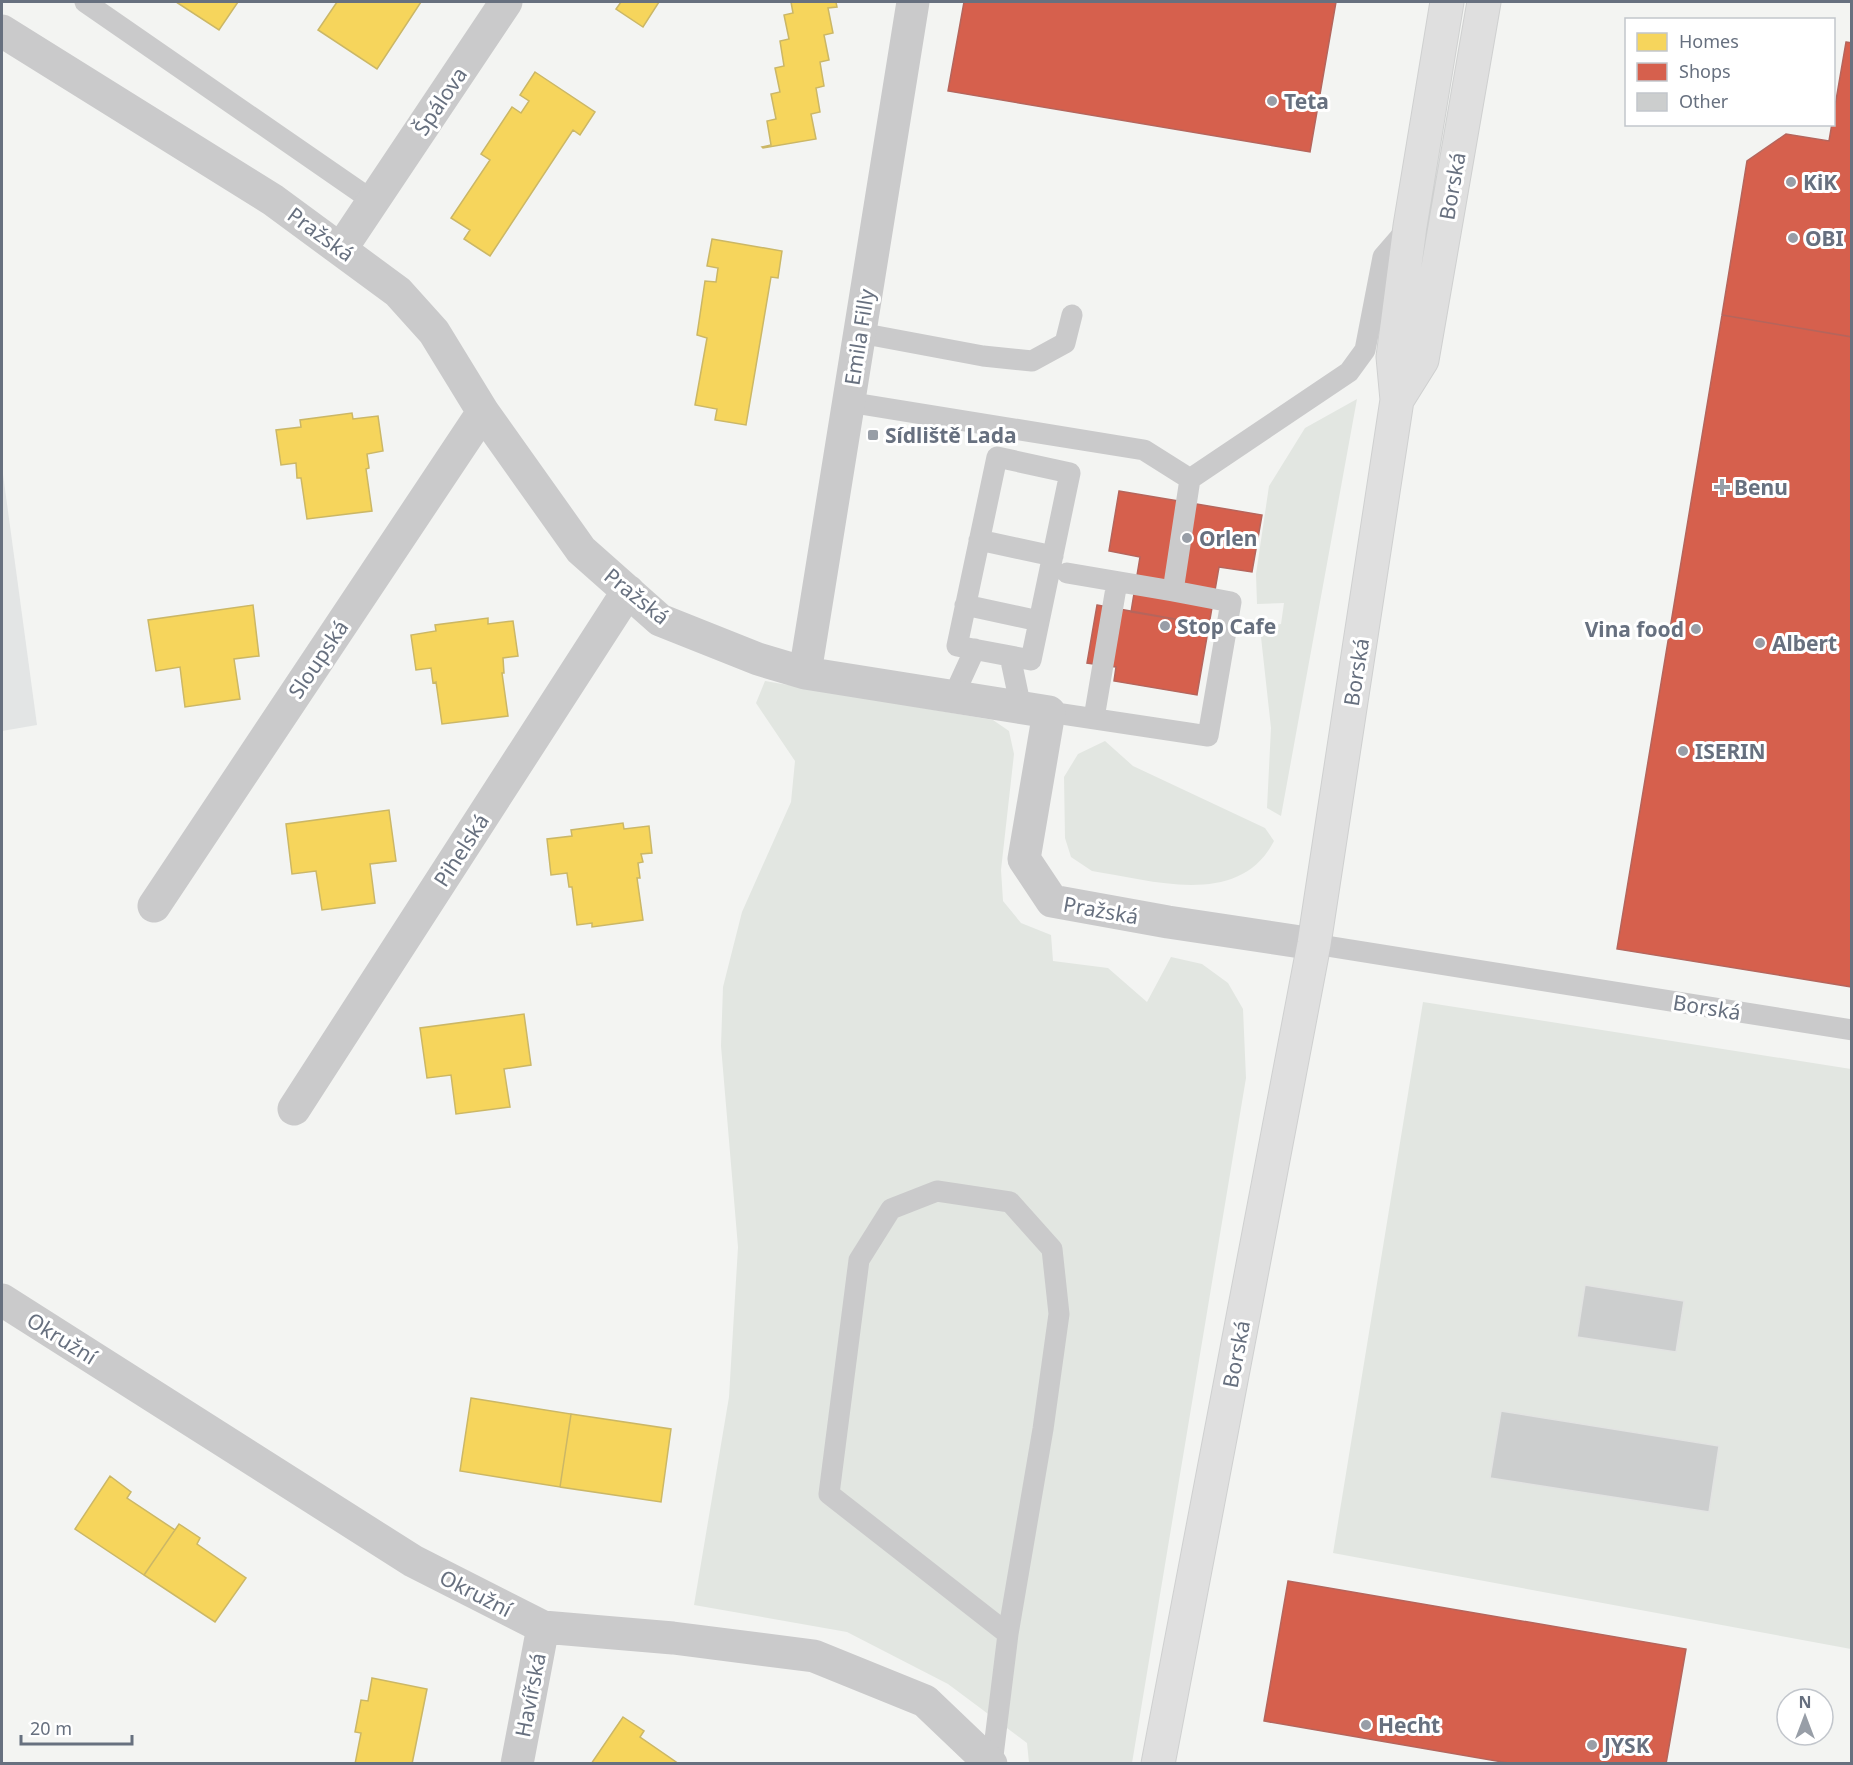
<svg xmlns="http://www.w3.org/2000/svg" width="1853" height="1765" font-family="'Noto Sans',sans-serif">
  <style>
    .built { fill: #e3e5e5 }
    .green { fill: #e2e6e1 }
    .homes { fill: #f6d55c; stroke: #cbb766; stroke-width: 1.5 }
    .shops { fill: #d6604d; stroke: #b5655c; stroke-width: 1.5 }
    .building { fill: #cccece; stroke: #e2e3e2; stroke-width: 1.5 }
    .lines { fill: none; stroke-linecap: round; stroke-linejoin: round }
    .primary-casing { stroke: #cfd0d0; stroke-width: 35 }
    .lane { stroke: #cacacb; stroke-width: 21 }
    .street { stroke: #cacacb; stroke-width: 33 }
    .primary { stroke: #dfdfdf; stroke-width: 33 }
    .poi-dot { fill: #989ea7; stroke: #fff; stroke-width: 2 }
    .labels { text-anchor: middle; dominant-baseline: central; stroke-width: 6; stroke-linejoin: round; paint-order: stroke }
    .street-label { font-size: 21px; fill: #67707f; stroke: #fff }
    .poi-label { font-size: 21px; font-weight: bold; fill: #67707f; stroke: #fff; text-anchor: start }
  </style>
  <rect width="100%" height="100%" fill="#f3f4f2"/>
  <path class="built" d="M2,467L37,725L2,731Z"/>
  <path class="green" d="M1357,399L1281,816L1267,808L1271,728L1260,628L1281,624L1284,603L1257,604L1256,574L1269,486L1305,428Z
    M765,681L993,720L1009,731L1014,754L1001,870L1003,901L1021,923L1051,935L1053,961L1108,968L1147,1002L1171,957L1202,964L1228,983L1243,1009L1246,1078L1132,1763H1029L1027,1743L948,1684L847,1632L694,1605L729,1397L738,1247L721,1046L723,987L742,912L791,802L795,761L756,703Z
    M1105,741L1133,766L1265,828L1274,841C1239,909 1151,880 1092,871L1071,857L1065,838L1064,777L1078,754Z
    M1423,1002L1851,1069V1649L1333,1553Z"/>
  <path class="homes" d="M176,2H238L219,30Z
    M337,2H421L377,69L318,30Z
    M621,2H659L643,27L616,9Z
    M791,2H836L837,7L828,8L833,33L824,35L829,60L820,62L824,86L816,88L820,112L811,114L816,139L763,148L762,147L771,145L767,121L776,119L771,94L780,92L775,68L784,66L780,41L789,39L784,15L793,13Z
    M535,72L595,112L580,135L573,130L490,256L464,239L470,230L451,218L490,160L481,154L512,107L521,113L529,101L520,95Z
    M712,239L782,251L778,278L771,277L746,425L715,420L717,409L695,405L707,338L697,335L705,281L716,282L718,268L707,266Z
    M352,413L353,419L378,416L383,451L367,454L369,468L366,469L372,511L307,519L301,478H297L296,463L281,465L276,430L301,427L300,420Z
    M253,605L259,656L234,659L240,699L185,707L180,667L156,671L148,620Z
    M488,618V624L513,621L518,656L503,658L504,673H502L508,716L442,724L436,682L433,683L431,668L416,670L411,635L436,631L435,625Z
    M389,810L396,861L370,864L375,903L322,910L316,871L292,874L286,824Z
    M623,823L624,829L649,826L652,853L641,854L643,862L638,863L640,878H637L643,920L592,927V923L577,925L572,887H569L567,873L551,875L547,839L572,836L571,830Z
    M524,1014L531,1065L504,1069L510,1107L456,1114L451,1075L427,1078L420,1028Z
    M471,1398L571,1414L560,1487L460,1471Z
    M571,1414L671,1429L661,1502L560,1487Z
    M110,1476L131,1492L127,1498L175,1530L144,1575L75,1529Z
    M179,1524L200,1538L197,1544L246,1578L215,1622L144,1575Z
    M372,1678L427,1689L412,1764H355L361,1733L355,1732L361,1700L368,1701Z
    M623,1717L644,1731L640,1737L679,1764H591Z"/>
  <path class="shops" d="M964,2H1336L1310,152L948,91Z
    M1846,42L1852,43V337L1722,315L1747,161L1786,134L1829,141Z
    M1722,315L1852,337V987L1617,949Z
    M1119,491L1262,515L1252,572L1219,567L1209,625L1131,612L1140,557L1109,551Z
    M1097,605L1209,625L1197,695L1114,681L1116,667L1087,663Z
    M1288,1581L1686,1649L1666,1764H1514L1264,1721Z"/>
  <path class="building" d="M1585,1285L1684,1301L1676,1352L1577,1337Z
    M1501,1411L1719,1446L1709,1512L1490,1478Z"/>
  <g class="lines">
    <g class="primary-casing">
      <path id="primary" d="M1397,400L1422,360L1484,2
        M1158,1764L1314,944L1397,400L1393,357L1410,226L1447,2"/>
    </g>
    <path class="lane" d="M85,2L373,201
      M860,333L983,356L1032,361L1065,343L1072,315
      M848,402L1144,450L1190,479
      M997,457L1070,473L1031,660L957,646Z
      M979,540L1053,556
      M1067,573L1173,591
      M965,605L1039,621
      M1010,656L1021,708
      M953,697L975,649
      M1049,712L1208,736L1231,602L1173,591L1190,479L1349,372L1365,350L1383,257L1409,227
      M1094,718L1117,582
      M1314,944L1852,1030
      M992,1764L1008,1634L1043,1429L1059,1314L1052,1249L1010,1202L937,1191L891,1209L859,1260L829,1494L1008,1634"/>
    <path class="street" d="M2,31L273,200L398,292L434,332L483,412L581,550L660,620L758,659L805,673L1049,712L1024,859L1052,901L1168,922L1314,944
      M341,249L506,2
      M805,673L913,2
      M154,906L483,412
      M294,1109L628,591
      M2,1300L413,1561L543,1627L673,1638L814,1656L925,1701L991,1764
      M517,1764L543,1627"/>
    <use href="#primary" class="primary"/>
  </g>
  <g class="poi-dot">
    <circle cx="1272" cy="101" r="6"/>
    <circle cx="1791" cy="182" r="6"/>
    <circle cx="1793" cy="238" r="6"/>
    <rect x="867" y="429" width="12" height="12" rx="3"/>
    <path d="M1719 478h6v6h6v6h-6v6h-6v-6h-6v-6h6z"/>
    <circle cx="1187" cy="538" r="6"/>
    <circle cx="1165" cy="626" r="6"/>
    <circle cx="1696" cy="629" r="6"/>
    <circle cx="1760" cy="643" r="6"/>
    <circle cx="1683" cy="751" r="6"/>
    <circle cx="1366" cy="1725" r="6"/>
    <circle cx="1592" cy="1745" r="6"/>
  </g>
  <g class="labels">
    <g class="street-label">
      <text transform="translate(440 101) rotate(-56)">Špálova</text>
      <text transform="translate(1452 186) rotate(-80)">Borská</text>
      <text transform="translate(321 234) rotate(36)">Pražská</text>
      <text transform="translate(859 337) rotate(-81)">Emila Filly</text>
      <text transform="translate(637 596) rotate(39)">Pražská</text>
      <text transform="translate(318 659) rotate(-56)">Sloupská</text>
      <text transform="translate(1356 672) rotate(-81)">Borská</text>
      <text transform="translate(461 850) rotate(-57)">Pihelská</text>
      <text transform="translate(1101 910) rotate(10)">Pražská</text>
      <text transform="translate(1707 1007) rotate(9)">Borská</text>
      <text transform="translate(62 1338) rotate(32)">Okružní</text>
      <text transform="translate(1236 1354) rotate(-79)">Borská</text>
      <text transform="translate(476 1593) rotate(27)">Okružní</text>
      <text transform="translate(530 1695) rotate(-79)">Havířská</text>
    </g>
    <g class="poi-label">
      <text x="1284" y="101">Teta</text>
      <text x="1803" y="182">KiK</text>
      <text x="1805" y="238">OBI</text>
      <text x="885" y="435">Sídliště Lada</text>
      <text x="1734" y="487">Benu</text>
      <text x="1199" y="538">Orlen</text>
      <text x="1177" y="626">Stop Cafe</text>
      <text x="1684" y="629" text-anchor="end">Vina food</text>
      <text x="1772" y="643">Albert</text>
      <text x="1695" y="751">ISERIN</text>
      <text x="1378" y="1725">Hecht</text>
      <text x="1604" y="1745">JYSK</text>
    </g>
  </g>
  <rect width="1853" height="1765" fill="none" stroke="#67707f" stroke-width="6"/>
  <rect x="1625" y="18" width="210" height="108" fill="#ffffff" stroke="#c2c6cc" stroke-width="1.5"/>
  <rect x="1637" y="33" width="30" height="18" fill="#f6d55c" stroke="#c2c6cc" stroke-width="1.5"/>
  <text x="1679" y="48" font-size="18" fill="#67707f">Homes</text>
  <rect x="1637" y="63" width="30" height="18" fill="#d6604d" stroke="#c2c6cc" stroke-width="1.5"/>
  <text x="1679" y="78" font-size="18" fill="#67707f">Shops</text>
  <rect x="1637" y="93" width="30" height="18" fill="#cccece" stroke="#c2c6cc" stroke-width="1.5"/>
  <text x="1679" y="108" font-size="18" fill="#67707f">Other</text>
  <g transform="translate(1805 1717)"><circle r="28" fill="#ffffff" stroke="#c2c6cc" stroke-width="1.5"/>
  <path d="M0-4.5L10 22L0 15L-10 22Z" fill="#989ea7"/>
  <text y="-9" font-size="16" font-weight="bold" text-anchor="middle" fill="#67707f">N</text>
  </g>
  <path d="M21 1735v9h111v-9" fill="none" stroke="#67707f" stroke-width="3"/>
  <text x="30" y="1735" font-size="18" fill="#67707f" stroke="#ffffff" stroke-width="4.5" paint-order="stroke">20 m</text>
</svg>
